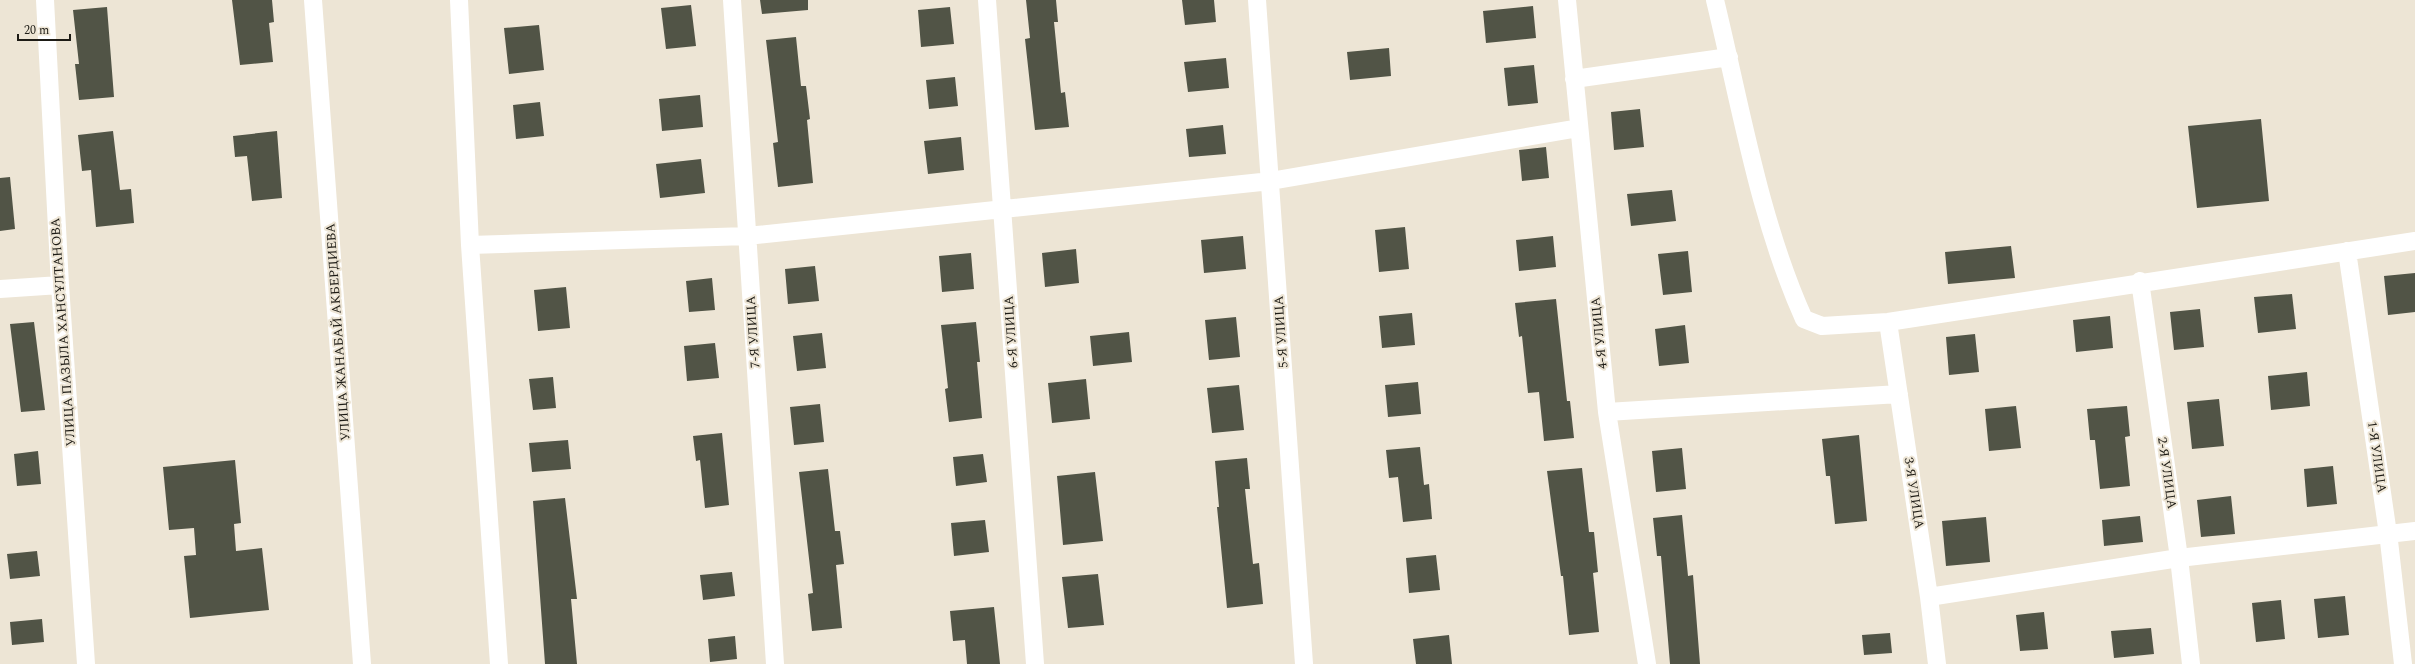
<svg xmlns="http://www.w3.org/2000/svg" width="2415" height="664" font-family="Spectral,serif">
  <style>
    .building { fill: #515446 }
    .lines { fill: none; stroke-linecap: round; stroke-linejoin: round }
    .street { stroke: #fff; stroke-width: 18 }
    .labels { text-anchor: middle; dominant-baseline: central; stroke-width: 4; stroke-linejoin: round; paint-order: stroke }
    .street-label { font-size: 13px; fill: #1d1b15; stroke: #ede5d5 }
  </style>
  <rect width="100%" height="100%" fill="#ede5d5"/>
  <path class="building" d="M232,0H272L274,22L269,23L273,62L240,65Z
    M760,0H808V10L762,14Z
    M1026,0H1056L1058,22H1054L1061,93L1065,92L1069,127L1035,130L1025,39L1030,38Z
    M1182,0H1214L1216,22L1185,25Z
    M691,5L696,46L666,49L661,8Z
    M1533,6L1536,38L1486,43L1483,11Z
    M107,7L114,97L79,100L75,64H79L73,10Z
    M950,7L954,44L921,47L918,10Z
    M539,25L544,70L509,74L504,28Z
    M796,37L801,86H806L810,119L807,120L813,183L778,187L773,143L778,142L766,40Z
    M1389,48L1391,76L1350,80L1347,52Z
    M1226,58L1229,88L1188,92L1184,62Z
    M1534,65L1538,103L1508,106L1504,68Z
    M955,77L958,106L929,109L926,80Z
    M700,95L703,127L662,131L659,99Z
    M540,102L544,136L516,139L513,105Z
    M1640,109L1644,147L1614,150L1611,112Z
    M2261,119L2269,201L2197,208L2188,126Z
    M1223,125L1226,154L1189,157L1186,129Z
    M113,131L120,190L131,189L134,223L96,227L91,170L82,171L78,135Z
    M277,131L282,198L252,201L247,156L235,157L233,136Z
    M961,137L964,170L928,174L924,141Z
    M1546,147L1549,178L1522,181L1519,150Z
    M701,159L705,193L660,198L656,164Z
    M10,177L15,229L0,231V178Z
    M1672,190L1676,221L1631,226L1627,194Z
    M1405,227L1409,269L1379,272L1375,230Z
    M1243,236L1246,269L1204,273L1201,240Z
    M1553,236L1556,267L1519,271L1516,240Z
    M2011,246L2015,278L1948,284L1945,252Z
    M1076,249L1079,283L1045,287L1042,253Z
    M1688,251L1692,292L1663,295L1658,254Z
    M971,253L974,289L942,292L939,256Z
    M815,266L819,301L788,304L785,269Z
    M2415,273V312L2388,315L2384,276Z
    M712,278L715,310L689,312L686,281Z
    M566,287L570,328L538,331L534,290Z
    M2292,294L2296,329L2258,333L2254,297Z
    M1556,299L1567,401H1570L1574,438L1544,441L1539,392L1528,393L1522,336L1519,337L1515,303Z
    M2200,309L2204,347L2174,350L2170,312Z
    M1412,313L1415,345L1382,348L1379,316Z
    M2110,316L2113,348L2076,352L2073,320Z
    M1236,317L1240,357L1209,360L1205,320Z
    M34,322L45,410L21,412L10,324Z
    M976,322L980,362H977L982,418L949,422L945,389L948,388L941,325Z
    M1685,325L1689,363L1659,366L1655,329Z
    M1129,332L1132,362L1093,366L1090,336Z
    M822,333L826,368L797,371L793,336Z
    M1975,334L1979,372L1949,375L1946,337Z
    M715,343L719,378L687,381L684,346Z
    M2307,372L2310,406L2271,410L2268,376Z
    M553,377L556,408L533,410L529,379Z
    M1086,379L1090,419L1052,423L1048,383Z
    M1418,382L1421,414L1388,417L1385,385Z
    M1239,385L1244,430L1212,433L1207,388Z
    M2219,399L2224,446L2192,449L2187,402Z
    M820,404L824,442L794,445L790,407Z
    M2016,406L2021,448L1989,451L1985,409Z
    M2127,406L2130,436L2125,437L2130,486L2100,489L2095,440H2090L2087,409Z
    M722,433L729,505L705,508L700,460L696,461L693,436Z
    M1859,435L1867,521L1835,524L1830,476H1826L1822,439Z
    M568,440L571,469L532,472L529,443Z
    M1420,447L1424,485L1429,484L1432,519L1403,522L1398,477L1389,478L1386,450Z
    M1682,448L1686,489L1656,492L1652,451Z
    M38,451L41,484L17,486L14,454Z
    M983,454L987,482L956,486L953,457Z
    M1247,458L1250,489H1245L1253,564L1259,563L1263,604L1227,608L1217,507H1219L1215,461Z
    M235,460L241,523L234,524L236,551L262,548L269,610L190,618L184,556L196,555L194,528L169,530L163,467Z
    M2333,466L2337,504L2307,507L2304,469Z
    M1582,468L1589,532H1594L1598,572L1593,573L1599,632L1569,635L1563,576H1561L1547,471Z
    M828,469L835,531H840L844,564L836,565L842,628L812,631L808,594L813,593L799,472Z
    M1095,472L1103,541L1063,545L1057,476Z
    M2231,496L2235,534L2201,537L2197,500Z
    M565,498L577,599H571L577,664H545L533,501Z
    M1682,515L1688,576L1693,575L1700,664H1670L1661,556H1657L1653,518Z
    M2140,516L2143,542L2104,546L2102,520Z
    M1986,517L1990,562L1946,566L1942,521Z
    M985,520L989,552L954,556L951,523Z
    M37,551L40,576L10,579L7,554Z
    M1436,555L1440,590L1409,593L1406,558Z
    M732,572L735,596L703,600L700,575Z
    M1098,574L1104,625L1068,628L1062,577Z
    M2345,596L2349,635L2318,638L2314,599Z
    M2281,600L2285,639L2256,642L2252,603Z
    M994,607L1000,664H967L965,640L953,641L950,611Z
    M2044,612L2048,649L2020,651L2016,615Z
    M42,619L44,642L12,645L10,622Z
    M2151,628L2154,654L2114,658L2111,631Z
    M1890,633L1892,653L1864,655L1862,635Z
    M1449,635L1452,664H1416L1413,639Z
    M735,636L737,659L710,662L708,639Z"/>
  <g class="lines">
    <path class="street" d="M45,0L60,285L86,664
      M313,0L362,664
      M459,0L470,245L499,664
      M732,0L775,664
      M987,0L1035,664
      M1257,0L1304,664
      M1567,0L1607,412L1647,664
      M1715,0C1741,107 1759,219 1804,319L1822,326L1888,322L2415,241
      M1574,79L1729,57
      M470,245L747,236L1271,181L1579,128
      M2347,251L2389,541L2403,664
      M2140,281L2179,558L2191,664
      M0,289L60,285
      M1888,322L1929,597L1937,664
      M1607,412L1899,394
      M1929,597L2179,558L2415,531"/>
  </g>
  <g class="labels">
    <g class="street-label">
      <text transform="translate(63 332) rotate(-94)">УЛИЦА ПАЗЫЛА ХАНСҰЛТАНОВА</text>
      <text transform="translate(338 332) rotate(-94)">УЛИЦА ЖАНАБАЙ АКБЕРДИЕВА</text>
      <text transform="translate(753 332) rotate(-94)">7-Я УЛИЦА</text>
      <text transform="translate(1011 332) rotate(-94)">6-Я УЛИЦА</text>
      <text transform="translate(1281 332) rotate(-94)">5-Я УЛИЦА</text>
      <text transform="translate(1599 333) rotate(-96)">4-Я УЛИЦА</text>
      <text transform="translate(2377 457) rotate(82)">1-Я УЛИЦА</text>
      <text transform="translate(2167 473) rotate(82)">2-Я УЛИЦА</text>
      <text transform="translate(1914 493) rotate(81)">3-Я УЛИЦА</text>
    </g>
  </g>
  <path d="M18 34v6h52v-6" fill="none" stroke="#1d1b15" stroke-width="2"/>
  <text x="24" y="34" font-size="12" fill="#1d1b15" stroke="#ede5d5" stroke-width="3" paint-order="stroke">20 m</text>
</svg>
